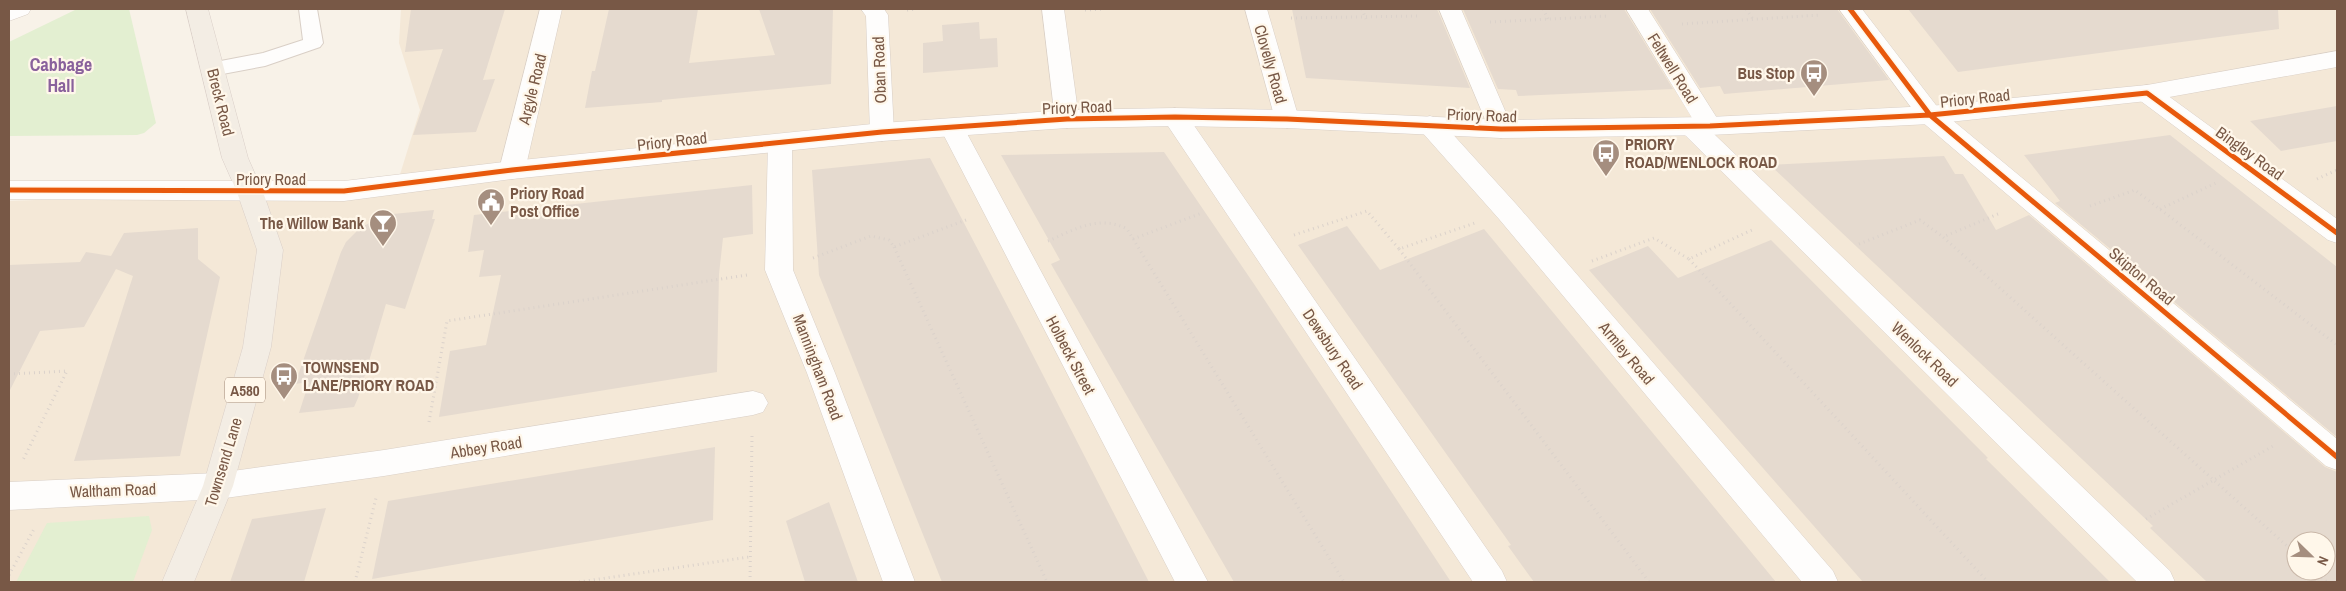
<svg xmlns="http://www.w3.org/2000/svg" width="2346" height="591" font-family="'Archivo Narrow',sans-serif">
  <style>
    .residential { fill: #f4e8d7; fill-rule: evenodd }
    .green { fill: #e3efd1 }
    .building { fill: #e5dacf; fill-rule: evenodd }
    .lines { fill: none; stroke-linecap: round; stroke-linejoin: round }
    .service-casing { stroke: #d9cfc6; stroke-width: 2 }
    .minor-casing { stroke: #d9cfc6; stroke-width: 1 }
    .tertiary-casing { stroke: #d9cfc6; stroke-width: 1 }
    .primary-casing { stroke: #dacfc8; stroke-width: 1 }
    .path { stroke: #dbd2cb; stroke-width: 3; stroke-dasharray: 1 4; stroke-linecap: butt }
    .service { fill: #fefdfc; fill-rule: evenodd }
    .minor { fill: #fefdfc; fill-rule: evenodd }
    .tertiary { fill: #fefdfc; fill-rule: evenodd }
    .primary { fill: #f3ede4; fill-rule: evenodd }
    .cycleway-casing { stroke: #fff7ea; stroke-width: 8 }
    .cycleway { stroke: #e8590c; stroke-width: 5 }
    .labels { text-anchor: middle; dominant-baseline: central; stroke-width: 4.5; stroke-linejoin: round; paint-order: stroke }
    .shield { fill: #fff7ea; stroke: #a08877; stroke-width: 1 }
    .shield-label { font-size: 15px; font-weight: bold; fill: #785846 }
    .street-label { font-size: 16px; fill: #785846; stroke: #fff7ea }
    .poi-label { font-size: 16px; font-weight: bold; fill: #785846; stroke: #fff7ea; text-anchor: start }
    .neighbourhood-label { font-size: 18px; font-weight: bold; fill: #89619c; stroke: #fff7ea }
  </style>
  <rect width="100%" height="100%" fill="#f8f2e8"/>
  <path class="residential" d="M401,9H2337V582H9V201L250,192L397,184L420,110L399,43ZM2296,541H2326V571H2296Z"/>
  <path class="green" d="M77,9H129L156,123L144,133L137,135L9,136V42Z
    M149,516L152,530L133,582H16L47,523Z"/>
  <path class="building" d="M411,9H505L483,80L495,79L476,132L413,135L443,49L405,52Z
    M609,9H698L689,63L775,55L759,9H833L831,84L662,100V102L585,108L592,71H595Z
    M1292,9H1437L1470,88L1306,78Z
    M1463,9H1624L1673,89L1518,96L1516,90L1498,89Z
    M1650,9H1837L1889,80L1724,94L1720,86L1700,88Z
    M1908,9H2278L2279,29L1958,72Z
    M979,22L980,39L997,38L998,67L923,73V43L943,41L942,25Z
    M2337,106V141L2281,151L2250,121Z
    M2170,135L2337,267V437L2055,203L2060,201L2024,155Z
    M1164,152L1254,284L1451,582H1234L1051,264L1060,260L1001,155Z
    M1944,156L1955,174H1963L1996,230L2029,215L2325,467L2337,472V582H2207L2150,528L2153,526L1770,165ZM2296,541H2326V571H2296Z
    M930,158L1021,332L1149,582H942L819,275L812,170Z
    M752,185L753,234L723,238L719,274L717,372L439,417L450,351L486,345L501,275L479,277L484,250L468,252L474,215Z
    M434,210L432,219H435L405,309L386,304L358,398L354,407L299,413L309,382L295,384L341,252L346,242L359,229L376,219L393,214Z
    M1347,226L1380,270L1484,229L1776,582H1534L1508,546L1511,545L1298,245Z
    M198,228V259L220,277L180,456L74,461L133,276L116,269L84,327L40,331L9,392V265L80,262L86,252L111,256L124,233Z
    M1771,240L1988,458L1986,459L2110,582H1863L1589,270L1648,246L1678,278Z
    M715,447L713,520L372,579L388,501Z
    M829,502L858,582H805L786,521Z
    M326,508L304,582H230L252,519Z"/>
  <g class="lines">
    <g class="service-casing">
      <path id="service" d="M299,9H317L323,43L320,47L265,66L212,76L205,74L202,69L205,64L263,53L303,40Z"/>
    </g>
    <g class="minor-casing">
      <path id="minor" d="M540,9H562L525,170L521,177L512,179L503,177L499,170Z
        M861,9H884L888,15L894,132L891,138L882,141L873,138L870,132L866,16Z
        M1042,9H1064L1079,119L1076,125L1067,128L1058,125L1055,119Z
        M1245,9H1267L1299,119L1296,125L1287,128L1278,125L1275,119Z
        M1439,9H1461L1513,129L1510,135L1501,138L1492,135L1489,129Z
        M1626,9H1648L1722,126L1719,132L1714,134L2170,571L2175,582H2137L1682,132L1679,126L1682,120L1692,118Z
        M1839,9H1862L1939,109L2337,439V470L2326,466L1921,121Z
        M2147,85L2156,87L2337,219V243L2328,240L2138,99L2135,93L2138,87Z
        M1175,108L1184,111L1502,571L1507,582H1473L1166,123L1163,117L1166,111Z
        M1430,116L1439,119L1517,205L1833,571L1838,582H1802L1499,219L1421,131L1418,125L1421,119Z
        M952,119L961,122L964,128L1208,582H1175L940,128L943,122Z
        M780,134L789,137L792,143L793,270L835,373L915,582H883L807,373L765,270L768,143L771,137Z
        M753,391L763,394L768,403L763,412L753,415L384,476L218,499L9,510V482L218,473L384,450Z"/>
    </g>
    <g class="tertiary-casing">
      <path id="tertiary" d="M9,9H31L28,14L9,21Z
        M2337,51V67L2147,101L1930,124L1710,135L1501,138L1287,128L1175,126L1067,128L882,141L512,179L344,201L9,199V181H344L512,161L882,123L1067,110L1175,108L1287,110L1501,120L1710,117L1930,106L2147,85Z"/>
    </g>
    <g class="primary-casing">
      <path id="primary" d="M186,9H208L248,158L263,192L283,250L271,347L233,486L194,582H162L203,486L243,347L257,250L237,192L222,158Z"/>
    </g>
    <path class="path" d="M1362,9L1366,19
      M1543,9L1548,19
      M1746,9L1753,19
      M907,10L917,9
      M1085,10L1105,9
      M1291,18L1420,16
      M1490,22L1608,16
      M1682,24L1820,15
      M2317,179L2337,170
      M2090,206L2135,190L2337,345
      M2160,209L2216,183
      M1998,214L1943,237L2296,554
      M1294,235L1367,211L1399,249L1475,223
      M1133,239L1202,213
      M1048,241C1074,230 1099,214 1127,229L1344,582
      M1859,244L1920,220L1943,237
      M894,247L1047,582
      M1399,249L1649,582
      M813,258L871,236L889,240L894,247L966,220
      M1689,259L1988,582
      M1592,261L1654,238L1689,259L1752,230
      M9,374L67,371L22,462
      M429,422L447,321L747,275
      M2146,519L2273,446
      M2314,571L2327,582
      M9,575L34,529
      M355,582L376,498
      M579,582L749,557
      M750,582L752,435"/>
    <use href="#service" class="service"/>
    <use href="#minor" class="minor"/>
    <use href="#tertiary" class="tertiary"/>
    <use href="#primary" class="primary"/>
    <g class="cycleway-casing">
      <path id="cycleway" d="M1850,9L1930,115L2337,457
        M9,190L344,191L512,170L882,132L1067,119L1175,117L1287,119L1501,129L1710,126L1930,115L2147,93L2337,233"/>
    </g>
    <use href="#cycleway" class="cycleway"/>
  </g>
  <defs>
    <g id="bus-pin" transform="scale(1.4375)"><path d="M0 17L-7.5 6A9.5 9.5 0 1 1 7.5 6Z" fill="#a58e7f" stroke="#fff7ea"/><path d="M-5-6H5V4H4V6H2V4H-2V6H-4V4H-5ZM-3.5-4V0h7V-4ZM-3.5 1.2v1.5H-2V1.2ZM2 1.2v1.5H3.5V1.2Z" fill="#fff"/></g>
    <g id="civic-pin" transform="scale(1.4375)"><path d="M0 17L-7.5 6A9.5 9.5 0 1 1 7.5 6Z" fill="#a58e7f" stroke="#fff7ea"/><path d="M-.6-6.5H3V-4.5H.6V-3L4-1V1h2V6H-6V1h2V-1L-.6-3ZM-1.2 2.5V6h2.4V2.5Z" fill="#fff"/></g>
    <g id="bar-pin" transform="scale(1.4375)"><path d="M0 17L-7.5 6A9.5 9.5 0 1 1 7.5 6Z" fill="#a58e7f" stroke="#fff7ea"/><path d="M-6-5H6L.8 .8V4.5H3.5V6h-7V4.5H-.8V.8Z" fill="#fff"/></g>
  </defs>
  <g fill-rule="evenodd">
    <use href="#bus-pin" x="1814" y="73"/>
    <use href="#bus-pin" x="1606" y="153"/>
    <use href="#civic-pin" x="491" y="202"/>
    <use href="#bar-pin" x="383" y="223"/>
    <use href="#bus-pin" x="284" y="376"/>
  </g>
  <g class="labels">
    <rect class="shield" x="225" y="377.5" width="40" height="25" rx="4"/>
    <g class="shield-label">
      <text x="245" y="390">A580</text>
    </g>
    <g class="street-label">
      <text transform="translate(1271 64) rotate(74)">Clovelly Road</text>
      <text transform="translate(1673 68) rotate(58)">Feltwell Road</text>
      <text transform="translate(879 70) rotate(-92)">Oban Road</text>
      <text transform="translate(532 89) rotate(-76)">Argyle Road</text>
      <text transform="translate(1975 98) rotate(-6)">Priory Road</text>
      <text transform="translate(221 102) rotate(76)">Breck Road</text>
      <text transform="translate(1077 107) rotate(-2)">Priory Road</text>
      <text transform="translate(1482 115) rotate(2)">Priory Road</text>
      <text transform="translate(672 141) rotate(-6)">Priory Road</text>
      <text transform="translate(2250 153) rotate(36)">Bingley Road</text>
      <text x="271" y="179">Priory Road</text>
      <text transform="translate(2142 276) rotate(40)">Skipton Road</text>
      <text transform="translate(1333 349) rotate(56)">Dewsbury Road</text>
      <text transform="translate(1627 353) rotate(50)">Armley Road</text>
      <text transform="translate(1925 354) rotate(44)">Wenlock Road</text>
      <text transform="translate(1071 355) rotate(62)">Holbeck Street</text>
      <text transform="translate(818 367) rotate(69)">Manningham Road</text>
      <text transform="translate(486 447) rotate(-9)">Abbey Road</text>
      <text transform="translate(223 462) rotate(-73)">Townsend Lane</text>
      <text transform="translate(113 490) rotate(-2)">Waltham Road</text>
    </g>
    <g class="poi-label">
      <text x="1795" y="73" text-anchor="end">Bus Stop</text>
      <text x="1625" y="144">PRIORY<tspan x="1625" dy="18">ROAD/WENLOCK ROAD</tspan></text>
      <text x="510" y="193">Priory Road<tspan x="510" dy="18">Post Office</tspan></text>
      <text x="364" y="223" text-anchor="end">The Willow Bank</text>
      <text x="303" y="367">TOWNSEND<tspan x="303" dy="18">LANE/PRIORY ROAD</tspan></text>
    </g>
    <g class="neighbourhood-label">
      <text x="61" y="64">Cabbage<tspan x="61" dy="21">Hall</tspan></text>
    </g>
  </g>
  <rect width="2346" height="591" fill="none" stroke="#785846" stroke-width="20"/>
  <g transform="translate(2311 556) rotate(113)"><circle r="24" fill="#fff7ea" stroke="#c9b7a8"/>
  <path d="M0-4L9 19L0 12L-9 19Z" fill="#a58e7f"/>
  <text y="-8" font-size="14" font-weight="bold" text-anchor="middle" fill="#785846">N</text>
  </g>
</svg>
